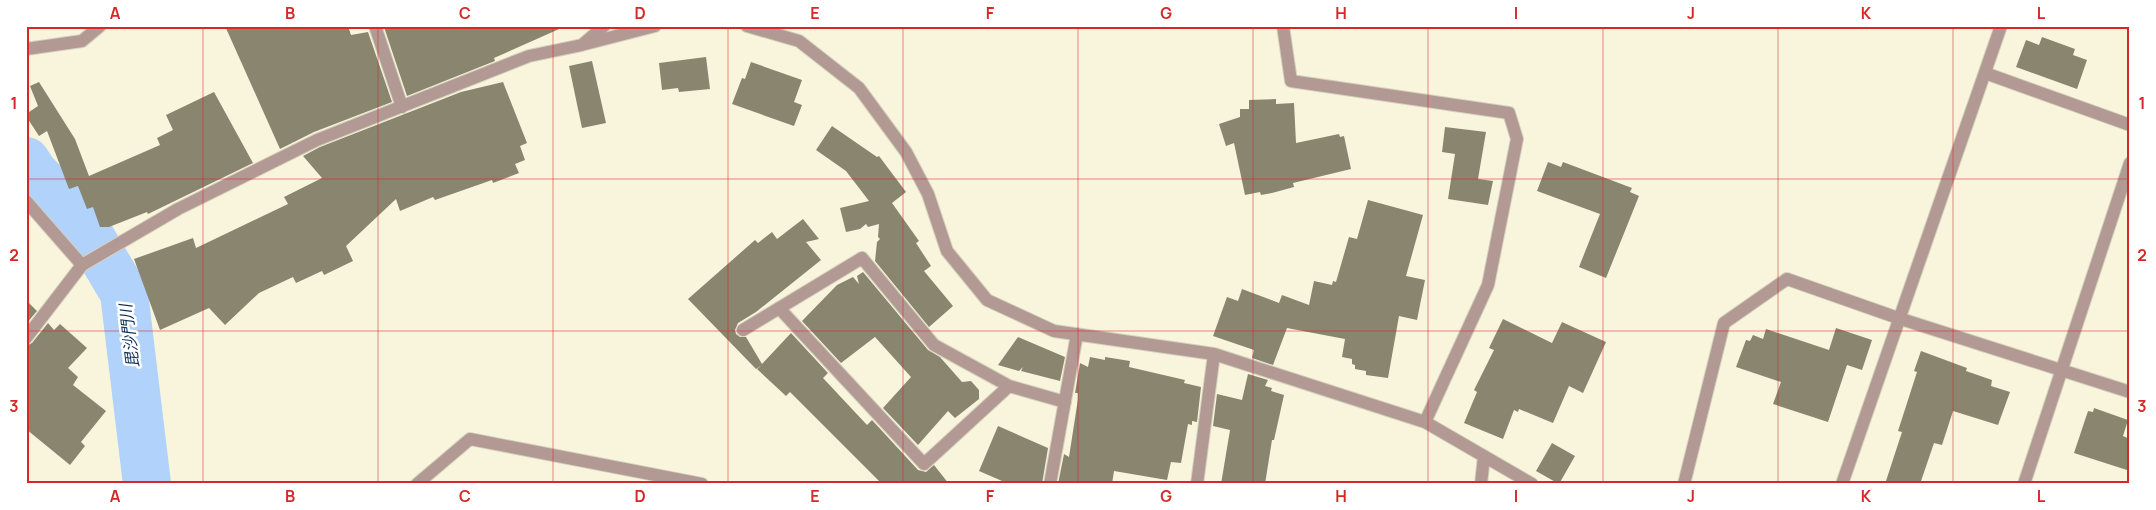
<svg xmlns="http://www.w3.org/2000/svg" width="2156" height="510" font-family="Manrope,'Noto Sans JP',sans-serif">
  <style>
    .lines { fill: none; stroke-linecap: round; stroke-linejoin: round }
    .river { stroke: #b0d2fb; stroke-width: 48 }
    .building { fill: #89856f }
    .minor-casing { stroke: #d4d1bc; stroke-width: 14 }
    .minor { stroke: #b29993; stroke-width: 12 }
    .grid { fill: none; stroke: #d62828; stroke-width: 1; stroke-opacity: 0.55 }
    .labels { text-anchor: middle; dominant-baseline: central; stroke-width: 5; stroke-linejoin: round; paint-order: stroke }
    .water-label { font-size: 16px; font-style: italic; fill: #0b2e54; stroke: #fff }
    .neatline { fill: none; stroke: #d62828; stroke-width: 2 }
    .grid-label { font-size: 16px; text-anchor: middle; font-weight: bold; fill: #d62828 }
  </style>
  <rect width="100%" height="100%" fill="#f9f5dd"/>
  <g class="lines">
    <path class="river" d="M26,161L33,172L83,224L124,293L147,484"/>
  </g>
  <path class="building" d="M225,26H348L351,35L368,32L392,102L314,132L280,149Z
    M566,26L494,58L495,61L407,96L384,27Z
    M2042,37L2075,49L2073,55L2087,60L2077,89L2016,67L2026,40L2039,45Z
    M706,57L710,89L679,92L678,88L662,90L659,63Z
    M592,61L606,123L582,128L569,66Z
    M751,62L802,80L794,102L802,105L794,126L732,104L742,78L745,79Z
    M39,82L75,139L89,176L160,145L157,138L173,130L166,115L214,92L253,163L148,214L147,212L109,227H100L93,207L87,209L78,186L69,189L47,131L39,136L26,116V114L38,106L30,86Z
    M503,82L527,143L520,146L525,160L515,164L519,173L493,183L492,180L435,200L433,197L400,211L396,199L346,246L353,261L324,275L322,271L296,283L293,277L259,293L225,325L209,308L160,330L134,259L193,238L196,248L288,204L284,197L322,178L303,156L320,147L461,92Z
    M1276,99V104L1294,103L1296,143L1339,134L1340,137L1344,136L1351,169L1293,183L1294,187L1272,193L1261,195L1260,192L1245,195L1234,143L1226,146L1219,124L1240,117V109H1249V100Z
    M832,126L877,157L879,156L906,192L892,203L919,241L916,243L931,266L924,271L953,306L929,327L875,261L877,242L880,239L878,237L879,224L868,227L866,224L860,229L846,232L840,208L869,201L846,171L816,150Z
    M1445,127L1486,132L1478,179L1493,181L1488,205L1448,199L1455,154L1442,152Z
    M1548,162L1561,167L1563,162L1632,188L1630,192L1639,196L1606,278L1579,267L1600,214L1537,191Z
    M1368,200L1423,215L1406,276L1425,280L1417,320L1399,316L1388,378L1366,375V371L1355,369V365L1352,364V359L1342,357L1345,339L1287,328L1273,365L1252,358L1254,350L1213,336L1227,297L1238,301L1242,289L1279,303L1282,295L1309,305L1314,281L1332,285L1333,281L1336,282L1349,237L1357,239Z
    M803,219L819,239L806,242L821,260L756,312L738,323L735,330L736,334L740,337H746L762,364L791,333L828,373L823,378L867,425L872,420L918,470L926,472L934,465L949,484H882L790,392L786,396L757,369L762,365L756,369L688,299L755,240L758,243L772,232L777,239Z
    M863,272L928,350L940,357L962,382L971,381L979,390V399L955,418L948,411L918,445L883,408L911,377L875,337L841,363L802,321L837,285L853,277L859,284L857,276Z
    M26,300L37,311L26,324Z
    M1503,319L1552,343L1562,322L1606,342L1583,393L1569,386L1553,423L1519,409L1518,412L1514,410L1503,439L1464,423L1477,392L1474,390L1494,350L1489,348Z
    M48,323L54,330L60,324L87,348L68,368L78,377L73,385L106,411L81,442L85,446L70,465L26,429V346L32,343Z
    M1836,328L1872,340L1862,370L1847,365L1828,422L1773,404L1781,382L1736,367L1746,340L1750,341L1753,335L1763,339L1766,329L1829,350Z
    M1018,337L1065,357L1060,381L1021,371L1023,367L1019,371L998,365Z
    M1921,351L1967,368L1966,371L1992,380L1991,386L2010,392L1998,425L1953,411L1942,445L1934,443L1920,484H1885L1902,432L1898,431L1917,372L1914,371Z
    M1090,357L1105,360V357L1130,361L1129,367L1185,380L1184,383L1201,387L1197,422L1192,421V425L1188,424L1181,463L1171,462L1167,480L1114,471L1112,484H1058L1064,454L1069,457L1078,399V393H1075L1080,363L1088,367Z
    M1248,374L1268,380L1265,386L1272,388L1271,391L1284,395L1274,440H1272L1265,484H1221L1230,430L1213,426L1217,394L1242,400Z
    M2094,408L2128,420L2123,436L2130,439V471L2074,453L2088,411L2093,412Z
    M998,426L1048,448L1042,484H1009L979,471Z
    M1552,443L1575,456L1559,484L1536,471Z"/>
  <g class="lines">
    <g class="minor-casing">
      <path id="minor" d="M375,26L402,107
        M747,26L799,41L859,88L906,152L928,194L947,251L987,300L1054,331L1214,354L1425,422L1532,484
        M1283,26L1291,81L1509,113L1517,139L1488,285L1425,422
        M585,44L655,26
        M26,49L82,41L100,26
        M1985,73L2130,125
        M26,201L82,265
        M779,308L924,464L1009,386L1065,402
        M743,330L862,258L934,345L1009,386
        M26,338L82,265L178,209L317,140L529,56L582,45L604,26
        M417,484L470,439L702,484
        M1050,484L1077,334
        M1197,484L1214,354
        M1481,484L1484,456
        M1684,484L1724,323L1787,279L1898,318L2130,392
        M1842,484L2001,26
        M2024,484L2130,163"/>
    </g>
    <use href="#minor" class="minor"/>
  </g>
  <path class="grid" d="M203,26V484M378,26V484M553,26V484M728,26V484M903,26V484M1078,26V484M1253,26V484M1428,26V484M1603,26V484M1778,26V484M1953,26V484M26,179H2130M26,331H2130"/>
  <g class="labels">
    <g class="water-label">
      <text transform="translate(129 336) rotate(-97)">毘沙門川</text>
    </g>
  </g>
  <rect width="2156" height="510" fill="none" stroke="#ffffff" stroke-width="55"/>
  <rect x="28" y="28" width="2100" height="454" class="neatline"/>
  <g class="grid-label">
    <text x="115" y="19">A</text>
    <text x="290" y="19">B</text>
    <text x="465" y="19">C</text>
    <text x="640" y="19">D</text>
    <text x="815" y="19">E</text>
    <text x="990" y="19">F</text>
    <text x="1166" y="19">G</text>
    <text x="1341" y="19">H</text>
    <text x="1516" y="19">I</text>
    <text x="1691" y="19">J</text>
    <text x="1866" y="19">K</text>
    <text x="2041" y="19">L</text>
    <text x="14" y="109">1</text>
    <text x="2142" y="109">1</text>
    <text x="14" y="261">2</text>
    <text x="2142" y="261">2</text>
    <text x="14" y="412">3</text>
    <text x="2142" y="412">3</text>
    <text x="115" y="502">A</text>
    <text x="290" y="502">B</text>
    <text x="465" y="502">C</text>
    <text x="640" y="502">D</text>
    <text x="815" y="502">E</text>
    <text x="990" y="502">F</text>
    <text x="1166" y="502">G</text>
    <text x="1341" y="502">H</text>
    <text x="1516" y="502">I</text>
    <text x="1691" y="502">J</text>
    <text x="1866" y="502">K</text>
    <text x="2041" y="502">L</text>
  </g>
</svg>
